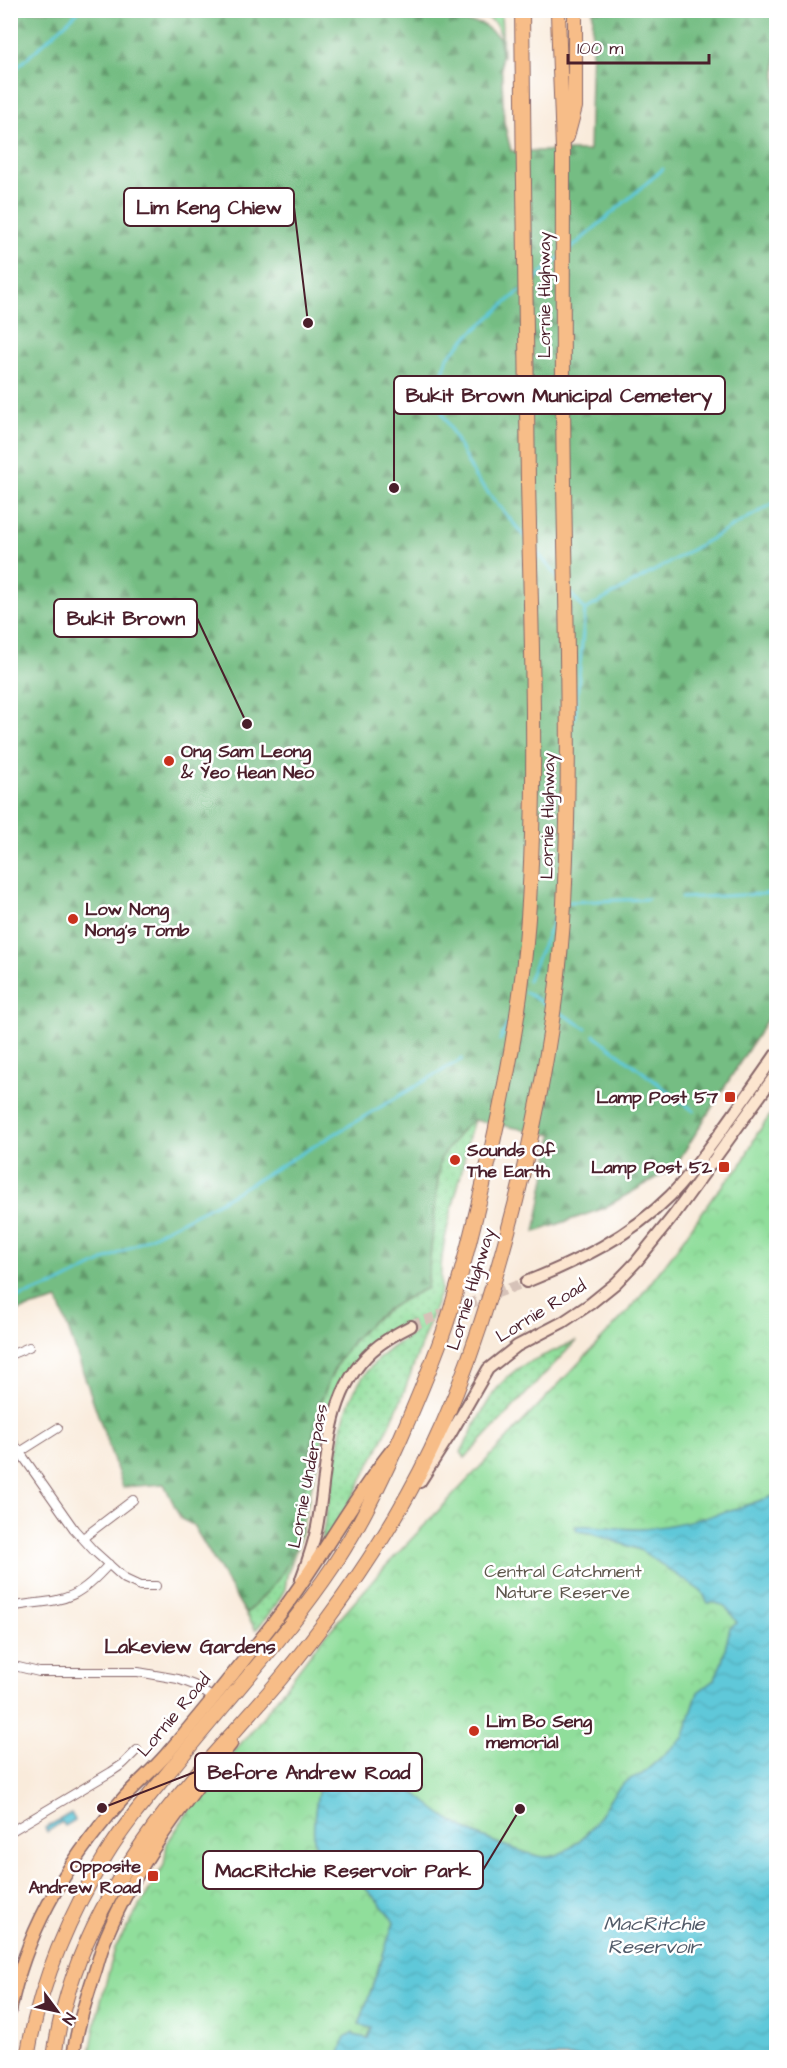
<svg xmlns="http://www.w3.org/2000/svg" width="787" height="2068" font-family="'Architects Daughter',sans-serif">
  <style>
    .grass { fill: url(#grass-dots); stroke: #6d7e63; stroke-width: 1.5 }
    .forest { fill: url(#forest-firs); stroke: #5f6e57; stroke-width: 1.5 }
    .park { fill: url(#park-crowns); stroke: #6d7e63; stroke-width: 1.5 }
    .water { fill: url(#water-waves); stroke: #547482; stroke-width: 1.5 }
    .lines { fill: none; stroke-linecap: round; stroke-linejoin: round }
    .stream { stroke: #5ec8d9; stroke-width: 3 }
    .secondary-tunnel { stroke: #d6c2b8; stroke-width: 10; stroke-dasharray: 10 5; stroke-linecap: butt }
    .street-casing { stroke: #876669; stroke-width: 10 }
    .secondary-casing { stroke: #876669; stroke-width: 14 }
    .primary-casing { stroke: #876669; stroke-width: 15 }
    .highway-casing { stroke: #876669; stroke-width: 16 }
    .street { stroke: #fff; stroke-width: 8 }
    .secondary { stroke: #fce5cf; stroke-width: 10 }
    .primary { stroke: #f7bd88; stroke-width: 12 }
    .highway { stroke: #f7bd88; stroke-width: 14 }
    .poi-dot { fill: #c8321e; stroke: #fff; stroke-width: 2 }
    .labels { text-anchor: middle; dominant-baseline: central; stroke-width: 5; stroke-linejoin: round; paint-order: stroke }
    .street-label { font-size: 18px; fill: #4a1f2b; stroke: #fff }
    .poi-label { font-size: 18px; font-weight: bold; fill: #4a1f2b; stroke: #fff; text-anchor: start }
    .park-label { font-size: 18px; fill: #5f584d; stroke: #fff }
    .neighbourhood-label { font-size: 20px; font-weight: bold; fill: #4a1f2b; stroke: #fff }
    .water-label { font-size: 20px; font-style: italic; fill: #515a68; stroke: #fff }
    .leader { fill: none; stroke: #4a1f2b; stroke-width: 2 }
    .callout-dot { fill: #4a1f2b; stroke: #fff; stroke-width: 2 }
    .callout { fill: #fff; stroke: #4a1f2b; stroke-width: 2 }
    .callout-label { font-size: 20px; text-anchor: middle; font-weight: bold; fill: #4a1f2b }
  </style>
  <defs>
    <pattern id="grass-dots" width="8" height="8" patternUnits="userSpaceOnUse" patternTransform="scale(1.5)"><rect width="8" height="8" fill="#90de9b"/><path d="M2 2h.1M6 6h.1" fill="none" stroke="#7ebe86" stroke-width="1.8" stroke-linecap="round"/></pattern>
    <pattern id="forest-firs" width="22" height="20" patternUnits="userSpaceOnUse" patternTransform="scale(1.5)"><rect width="22" height="20" fill="#74bd83"/><path d="M5 1l3.5 6h-7zM16 11l3.5 6h-7z" fill="#61996b"/></pattern>
    <pattern id="park-crowns" width="20" height="18" patternUnits="userSpaceOnUse" patternTransform="scale(1.5)"><rect width="20" height="18" fill="#90de9b"/><path d="M2 6a3 3 0 1 1 6 0M12 15a3 3 0 1 1 6 0" fill="none" stroke="#7ebe86"/></pattern>
    <pattern id="water-waves" width="16" height="10" patternUnits="userSpaceOnUse" patternTransform="scale(1.5)"><rect width="16" height="10" fill="#5ec8d9"/><path d="M0 5q4-4 8 0t8 0" fill="none" stroke="#53abba"/></pattern>
  </defs>
  <rect width="100%" height="100%" fill="#fff"/>
  <filter id="ink" filterUnits="userSpaceOnUse"><feTurbulence type="fractalNoise" baseFrequency=".0167" numOctaves="2"/><feDisplacementMap in="SourceGraphic" scale="12" xChannelSelector="R" yChannelSelector="G"/><feConvolveMatrix kernelMatrix="1 2 1 2 8 2 1 2 1" color-interpolation-filters="sRGB"/></filter>
  <filter id="wash" filterUnits="userSpaceOnUse"><feTurbulence type="fractalNoise" baseFrequency=".008" numOctaves="4" result="noise"/><feDisplacementMap in="SourceGraphic" scale="24" xChannelSelector="R" yChannelSelector="G"/><feGaussianBlur stdDeviation="1.35" result="paint"/><feColorMatrix in="noise" values="0 0 0 0 0 0 0 0 0 0 0 0 0 0 0 0 0 1.4 0 .05"/><feComposite in="paint" operator="in"/></filter>
  <g filter="url(#wash)">
    <rect width="100%" height="100%" fill="#f9ebdb"/>
    <path class="grass" d="M450,11H501L503,57C499,48 502,37 498,28C490,11 465,17 450,11Z
      M474,1120C467,1138 465,1156 461,1174C452,1212 438,1251 441,1290L401,1400L381,1443L355,1493L319,1553L344,1418C356,1376 378,1354 414,1333L409,1320L385,1334L368,1348L348,1372L337,1393L328,1417L298,1544L287,1575L285,1589L276,1605L256,1630L246,1614C261,1598 279,1582 289,1561C299,1538 301,1510 305,1485C316,1411 325,1348 395,1305C405,1298 416,1293 427,1288L440,1159L465,1126Z
      M576,1341L465,1458L461,1452C478,1422 492,1382 524,1365C541,1356 559,1349 576,1341Z"/>
    <path class="forest" d="M11,11H436L455,21L482,24L500,38L504,122L511,151H589L593,11H776V1005L674,1168L602,1209L535,1232L553,1135L474,1120L465,1126L440,1159L427,1288C416,1293 405,1298 395,1305C325,1348 316,1411 305,1485C301,1510 299,1538 289,1561C279,1582 261,1598 246,1614L193,1525L181,1519L164,1484L123,1487L58,1300L11,1313Z"/>
    <path class="park" d="M776,1107V2057L89,2058L97,2016L115,1948L164,1865L167,1843L212,1777L255,1727L318,1644L383,1569L632,1307L672,1255L715,1194L741,1165L757,1134Z"/>
    <path class="water" d="M776,1495V2057H339L345,2037L353,2032L354,2035L368,2038L371,2028L359,2025L394,1922C384,1907 371,1893 357,1881C346,1872 327,1866 319,1854C307,1838 318,1783 327,1767H346L379,1762C402,1781 425,1804 450,1820C472,1834 496,1844 521,1851C531,1854 542,1859 552,1856C568,1853 586,1836 595,1823C607,1806 618,1779 641,1775L683,1738L698,1692L714,1680L722,1662L730,1628L737,1623C730,1611 723,1601 708,1603L702,1592L640,1550L590,1533L577,1531L575,1526C597,1524 619,1530 641,1529C681,1526 738,1509 776,1495Z
      M71,1813L75,1820L65,1826L62,1822L47,1832L45,1828Z"/>
    <g class="lines">
      <path class="stream" d="M10,74L80,10
        M569,250L663,169
        M530,283L559,258
        M520,291L469,335L448,357L439,385L441,410L475,477L525,537
        M534,549L561,581
        M570,593L585,610L575,718
        M585,610L776,502
        M681,898L763,894L776,892
        M569,902L648,899
        M528,980L558,911
        M525,992L550,1007
        M559,1012L586,1028
        M594,1035L694,1111
        M500,1040L510,1019
        M10,1300L60,1283L219,1202L462,1059"/>
    </g>
  </g>
  <g filter="url(#ink)">
    <g class="lines">
      <path class="secondary-tunnel" d="M411,1326L526,1282"/>
      <g class="street-casing">
        <path id="street" d="M10,1355L29,1347
          M10,1438L74,1529L94,1551L125,1579L140,1586H156
          M20,1452L58,1428
          M83,1538L133,1500
          M10,1607C61,1598 72,1606 109,1564
          M10,1665L39,1672H138L178,1679L194,1685L213,1698
          M10,1832L111,1772L123,1764L137,1750"/>
      </g>
      <g class="secondary-casing">
        <path id="secondary" d="M526,1282C578,1261 629,1237 670,1196C688,1178 702,1157 718,1136C737,1109 757,1082 776,1054
          M420,1482L450,1435L488,1369L517,1346L563,1322L590,1304L616,1283L637,1261L674,1215L776,1074
          M301,1579C308,1560 315,1541 318,1521C328,1463 325,1394 372,1351C384,1340 397,1333 411,1326"/>
      </g>
      <g class="primary-casing">
        <path id="primary" d="M10,2011C25,1932 68,1861 121,1801C135,1785 151,1772 165,1756C203,1712 239,1667 274,1622C317,1566 349,1504 392,1450
          M73,2058C76,2031 85,2003 93,1978C98,1964 101,1948 107,1935C136,1865 184,1802 231,1744"/>
      </g>
      <g class="highway-casing">
        <path id="highway" d="M567,137L575,107V10
          M27,2058C39,1986 68,1917 106,1855C125,1824 149,1796 172,1768C222,1706 277,1646 323,1581C355,1536 379,1486 401,1437C417,1400 433,1363 446,1325C462,1276 473,1226 485,1177C505,1092 522,1006 528,918C538,773 531,626 528,481C525,324 524,167 522,10
          M54,2058C67,1952 126,1856 194,1777C222,1744 253,1712 281,1678C339,1608 391,1533 431,1450C469,1371 494,1286 516,1201C539,1109 556,1016 563,921C572,775 566,628 564,482C562,372 563,263 563,153C562,106 559,58 558,10"/>
      </g>
      <use href="#street" class="street"/>
      <use href="#secondary" class="secondary"/>
      <use href="#primary" class="primary"/>
      <use href="#highway" class="highway"/>
    </g>
  </g>
  <g class="poi-dot">
    <circle cx="169" cy="761" r="6"/>
    <circle cx="73" cy="919" r="6"/>
    <rect x="724" y="1091" width="12" height="12" rx="3"/>
    <circle cx="455" cy="1160" r="6"/>
    <rect x="718" y="1161" width="12" height="12" rx="3"/>
    <circle cx="474" cy="1731" r="6"/>
    <rect x="147" y="1870" width="12" height="12" rx="3"/>
  </g>
  <g class="labels">
    <g class="street-label">
      <text transform="translate(544 295) rotate(-90)">Lornie Highway</text>
      <text transform="translate(548 816) rotate(-89)">Lornie Highway</text>
      <text transform="translate(471 1289) rotate(-73)">Lornie Highway</text>
      <text transform="translate(541 1311) rotate(-32)">Lornie Road</text>
      <text transform="translate(308 1476) rotate(-79)">Lornie Underpass</text>
      <text transform="translate(174 1715) rotate(-50)">Lornie Road</text>
    </g>
    <g class="poi-label">
      <text x="181" y="751">Ong Sam Leong<tspan x="181" dy="21">&amp; Yeo Hean Neo</tspan></text>
      <text x="85" y="909">Low Nong<tspan x="85" dy="21">Nong's Tomb</tspan></text>
      <text x="718" y="1097" text-anchor="end">Lamp Post 57</text>
      <text x="467" y="1150">Sounds Of<tspan x="467" dy="21">The Earth</tspan></text>
      <text x="712" y="1167" text-anchor="end">Lamp Post 52</text>
      <text x="486" y="1721">Lim Bo Seng<tspan x="486" dy="21">memorial</tspan></text>
      <text x="141" y="1866" text-anchor="end">Opposite<tspan x="141" dy="21">Andrew Road</tspan></text>
    </g>
    <g class="park-label">
      <text x="563" y="1571">Central Catchment<tspan x="563" dy="21">Nature Reserve</tspan></text>
    </g>
    <g class="neighbourhood-label">
      <text x="190" y="1647">Lakeview Gardens</text>
    </g>
    <g class="water-label">
      <text x="654" y="1924">MacRitchie<tspan x="654" dy="23">Reservoir</tspan></text>
    </g>
  </g>
  <path class="leader" d="M308 323L294 207M394 488L394 395M247 724L197 618M102 1808L195 1772M520 1809L483 1870"/>
  <g class="callout-dot">
    <circle cx="308" cy="323" r="6"/>
    <circle cx="394" cy="488" r="6"/>
    <circle cx="247" cy="724" r="6"/>
    <circle cx="102" cy="1808" r="6"/>
    <circle cx="520" cy="1809" r="6"/>
  </g>
  <g class="callout">
    <rect x="124" y="188" width="170" height="38" rx="6"/>
    <rect x="394" y="376" width="331" height="38" rx="6"/>
    <rect x="54" y="599" width="143" height="38" rx="6"/>
    <rect x="195" y="1753" width="227" height="38" rx="6"/>
    <rect x="203" y="1851" width="280" height="38" rx="6"/>
  </g>
  <g class="callout-label">
    <text x="209" y="214">Lim Keng Chiew</text>
    <text x="559" y="402">Bukit Brown Municipal Cemetery</text>
    <text x="126" y="625">Bukit Brown</text>
    <text x="309" y="1779">Before Andrew Road</text>
    <text x="343" y="1877">MacRitchie Reservoir Park</text>
  </g>
  <rect width="787" height="2068" fill="none" stroke="#fff" stroke-width="36"/>
  <g transform="translate(57 2011) rotate(123)" stroke="#ffffff" stroke-width="4.5" paint-order="stroke">
  <path d="M0-4.5L10 22L0 15L-10 22Z" fill="#4a1f2b"/>
  <text y="-9" font-size="16" font-weight="bold" text-anchor="middle" fill="#4a1f2b">N</text>
  </g>
  <path d="M568 54v9h141v-9" fill="none" stroke="#4a1f2b" stroke-width="3"/>
  <text x="577" y="54" font-size="18" fill="#4a1f2b" stroke="#ffffff" stroke-width="4.5" paint-order="stroke">100 m</text>
</svg>
